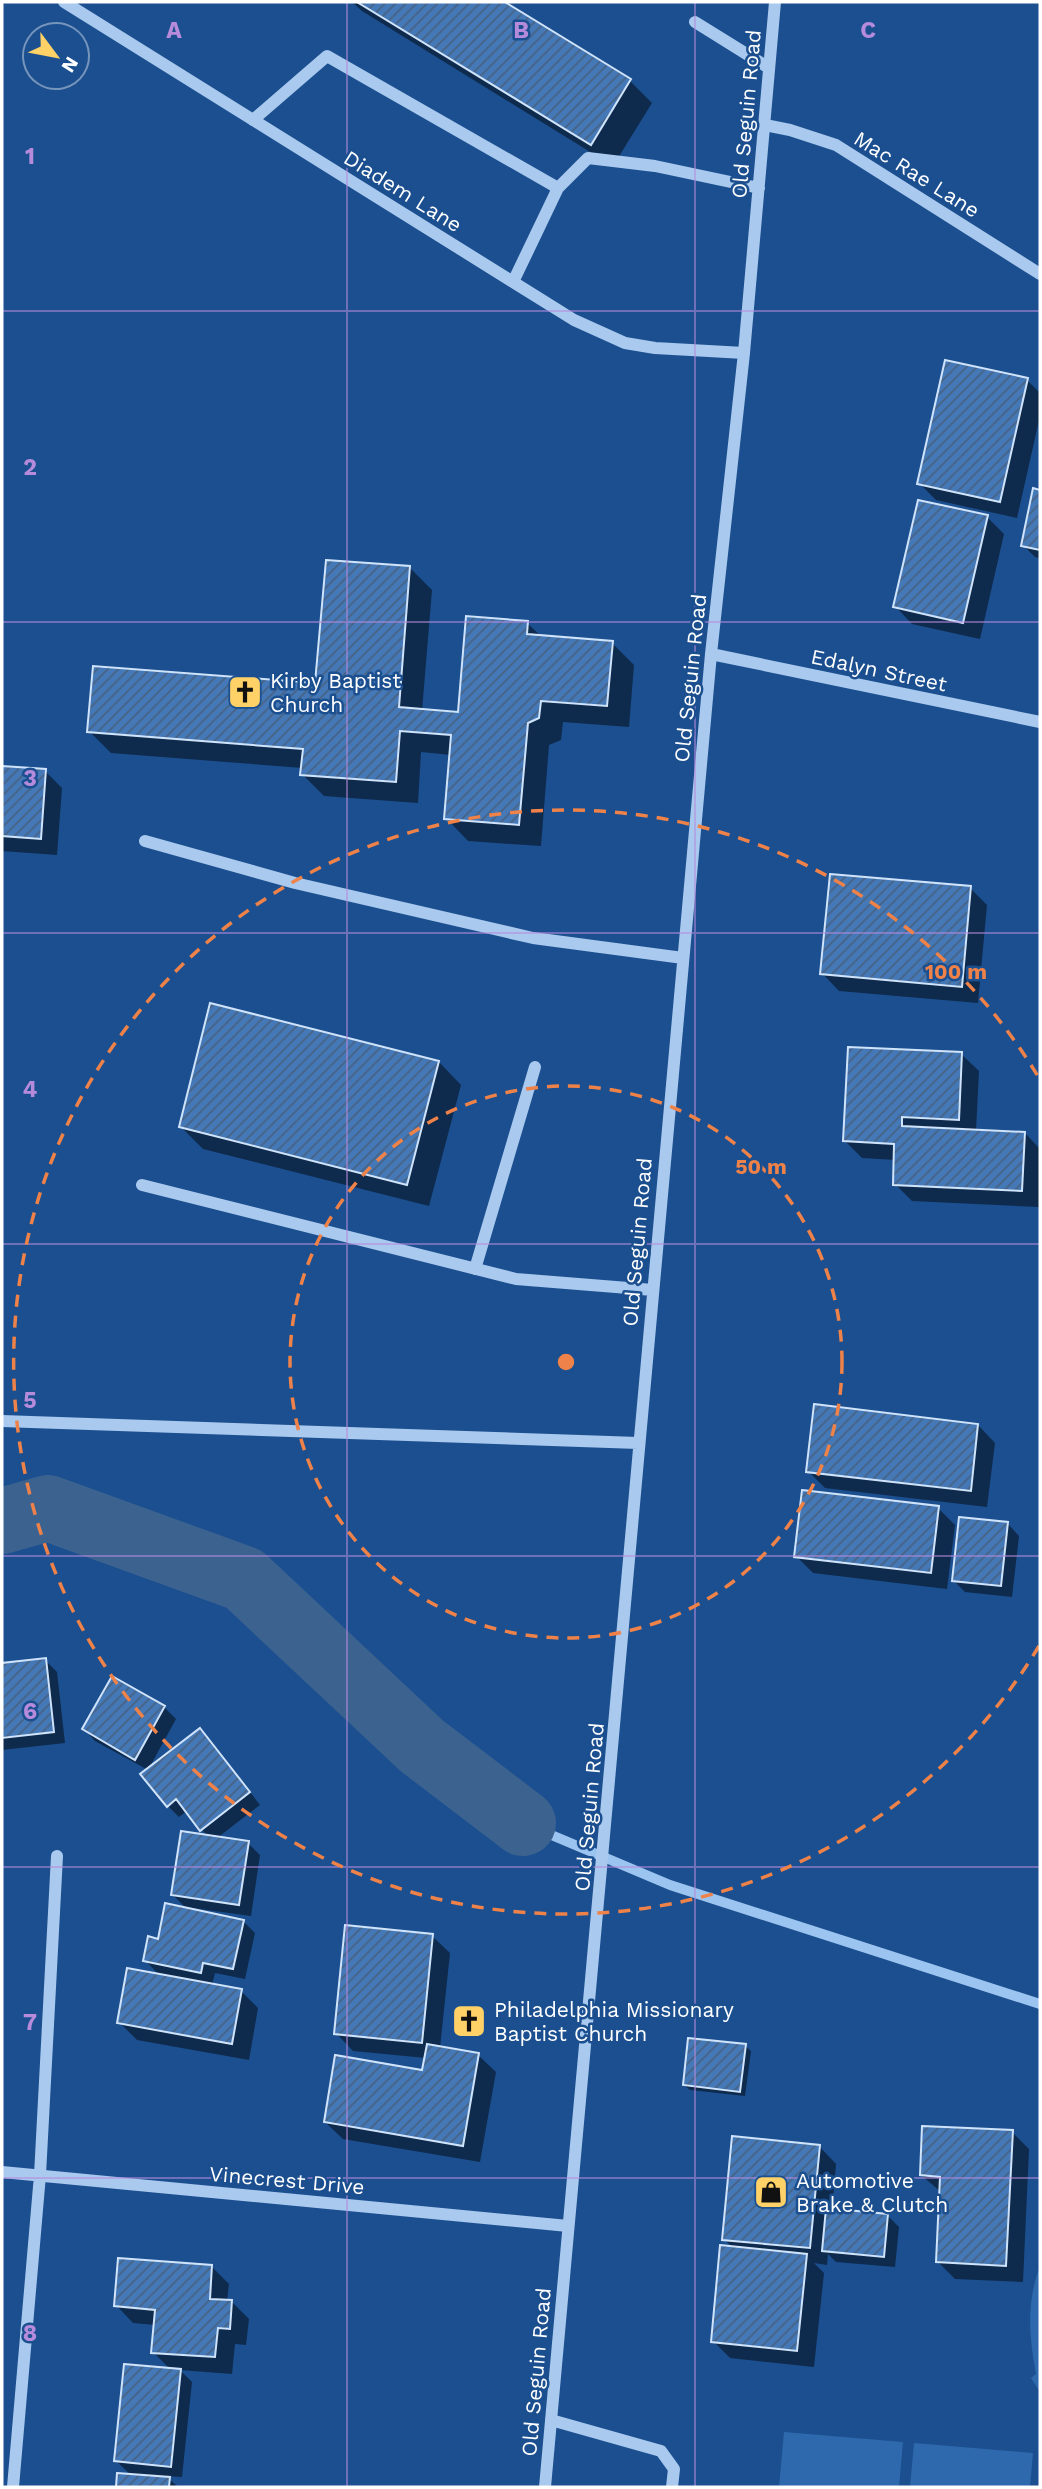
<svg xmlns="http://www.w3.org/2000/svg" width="1042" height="2489" font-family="'Work Sans',sans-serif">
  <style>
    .pitch { fill: #2e69ad }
    .shadow { fill: #0007 }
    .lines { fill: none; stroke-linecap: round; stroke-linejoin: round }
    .stream { stroke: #9cc4f0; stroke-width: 10 }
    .river { stroke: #3c6290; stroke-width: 66 }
    .building { fill: url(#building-hatch); stroke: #cfe3fa; stroke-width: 2 }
    .minor { stroke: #a9c9ee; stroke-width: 12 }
    .grid { fill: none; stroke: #b68bdc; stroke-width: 2; stroke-opacity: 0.55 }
    .ring { fill: none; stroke: #ee8249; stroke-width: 3.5; stroke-dasharray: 12 9 }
    .labels { text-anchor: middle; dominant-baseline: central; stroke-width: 5; stroke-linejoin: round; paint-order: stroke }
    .street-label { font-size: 21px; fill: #fff; stroke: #1b4f8f }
    .poi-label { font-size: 21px; fill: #fff; stroke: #1b4f8f; text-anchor: start }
    .grid-label { font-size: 23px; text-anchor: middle; font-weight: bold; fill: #b68bdc; stroke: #1b4f8f; stroke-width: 5; stroke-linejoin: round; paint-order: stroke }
    .centre { fill: #ee8249; stroke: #1b4f8f; stroke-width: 3.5 }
    .ring-label { font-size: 21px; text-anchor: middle; font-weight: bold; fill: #ee8249; stroke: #1b4f8f; stroke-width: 5; stroke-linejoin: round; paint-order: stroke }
  </style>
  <defs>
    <pattern id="building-hatch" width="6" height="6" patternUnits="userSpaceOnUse" patternTransform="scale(1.75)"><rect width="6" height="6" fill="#4478b7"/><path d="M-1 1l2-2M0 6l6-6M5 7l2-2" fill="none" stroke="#486282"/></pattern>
  </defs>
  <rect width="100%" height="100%" fill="#1b4f8f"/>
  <path class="pitch" d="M1040,2266V2392L1031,2378L1036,2374C1029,2337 1026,2303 1040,2266Z
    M784,2432L903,2442L899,2487H779Z
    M914,2443L1033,2453L1030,2487H910Z"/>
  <path class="shadow" d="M352,2H502L630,81L652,103L613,166L362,11Z
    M1027,380L1040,393V416L1017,518L936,500L919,483Z
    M1035,490L1040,491V558L1035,557L1023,545Z
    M987,517L1004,534L980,639L912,624L895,606Z
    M410,568L432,590L422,711L459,714L527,623L542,637L612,643L634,665L629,727L563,722L561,740L549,745L541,846L468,841L446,818L451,755L421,752L418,803L324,796L302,774L303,768L111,753L89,731L317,685Z
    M2,767L45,771L62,788L57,855L2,851Z
    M970,888L987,905L978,1003L839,991L822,973Z
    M961,1054L979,1071L976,1131L1025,1133L1040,1149L1039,1207L912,1201L895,1184L896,1160L862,1158L845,1141Z
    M439,1062L461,1085L429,1206L203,1149L181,1127Z
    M978,1425L995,1443L987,1507L825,1488L808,1471Z
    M938,1508L955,1525L947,1589L813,1573L796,1556Z
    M1008,1524L1019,1536L1012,1597L965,1592L953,1580Z
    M45,1660L57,1672L65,1743L2,1750V1665Z
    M113,1678L164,1707L176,1719L148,1770L95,1741L84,1729Z
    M200,1730L212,1742L260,1805L217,1838L248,1843L260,1855L251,1916L185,1907L173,1895L208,1837L187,1811L179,1817L168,1806Z
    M243,1921L255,1933L245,1979L215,1973L212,1985L241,1991L258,2008L249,2060L137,2040L119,2022L160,1976L145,1960L160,1941Z
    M432,1936L450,1953L440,2048L478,2055L496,2072L480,2162L343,2139L325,2122L424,2072L426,2058L353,2051L336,2033Z
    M745,2046L751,2051L745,2096L690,2090L684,2085Z
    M1012,2132L1029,2149L1023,2282L955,2279L938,2262L941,2192L921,2175Z
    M819,2146L836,2164L832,2211L887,2215L899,2227L895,2267L836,2262L828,2254L827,2265L814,2263L824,2273L814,2367L730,2358L713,2341L733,2248L724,2239Z
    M212,2267L229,2284L227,2302H232L249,2319L246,2345L235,2344L232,2374L180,2370L192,2382L182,2477L166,2476L178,2487H118L119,2475L132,2476L116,2461L171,2370L153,2352L156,2325L133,2323L116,2305Z"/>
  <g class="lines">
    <path class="stream" d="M523,1823L670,1885L1040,2004"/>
    <path class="river" d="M2,1521L48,1508L244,1579L422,1746L523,1823"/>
  </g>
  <path class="building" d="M357,2H505L631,79L591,145Z
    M945,360L1028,378L1000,502L917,484Z
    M1033,488L1040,490V550L1021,546Z
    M918,500L988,515L963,623L893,607Z
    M326,560L410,566L399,707L458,712L466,616L528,621L527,634L613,641L607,706L541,701L539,718L528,723L519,825L444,819L451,735L400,731L396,782L300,775L303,749L87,732L93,666L315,683Z
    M2,766L46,769L41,839L2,836Z
    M830,874L971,886L962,987L820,974Z
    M210,1003L439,1061L407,1185L179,1127Z
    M848,1047L962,1052L959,1120L902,1117V1126L1025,1132L1022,1191L893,1185L894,1144L843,1141Z
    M814,1404L978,1424L971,1491L806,1472Z
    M802,1490L939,1506L931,1573L794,1557Z
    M959,1517L1008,1522L1001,1586L952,1581Z
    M46,1658L54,1732L2,1738V1663Z
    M112,1676L165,1706L135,1760L82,1729Z
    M200,1728L250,1792L200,1831L176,1799L167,1807L140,1774Z
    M181,1831L249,1841L239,1905L171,1895Z
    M165,1903L244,1920L233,1969L203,1963L201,1973L143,1961L148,1936L158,1939Z
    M345,1925L433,1934L422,2043L334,2034Z
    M127,1968L242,1989L232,2044L117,2023Z
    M688,2038L746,2044L740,2092L683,2085Z
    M427,2044L479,2053L463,2146L324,2122L335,2055L422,2070Z
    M922,2126L1013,2130L1006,2266L936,2262L940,2177L920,2175Z
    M732,2136L820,2145L810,2248L722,2240Z
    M826,2208L888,2214L884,2257L822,2251Z
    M720,2245L807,2254L797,2351L711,2342Z
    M118,2258L212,2265L210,2299L232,2300L230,2329L218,2328L215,2357L151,2353L155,2310L114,2306Z
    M124,2364L181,2369L171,2467L114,2461Z
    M117,2473L170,2477L169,2487H116Z"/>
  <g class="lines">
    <path class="minor" d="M64,2L574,320L625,343L655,348L744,353
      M695,22L769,68
      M253,120L327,56L558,188L513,282
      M765,125L790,130L836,145L1040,274
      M558,188L588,158L655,166L759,188
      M711,654L1040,722
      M145,841L295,883L533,938L683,958
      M142,1185L516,1279L653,1290
      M475,1269L535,1067
      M2,1421L638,1443
      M2,2172L568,2226
      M551,2420L661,2451L674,2469L672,2487
      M13,2487L40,2175L57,1856
      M545,2487L711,654L744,353L775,2"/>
  </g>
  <path class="grid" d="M347,2V2487M695,2V2487M2,311H1040M2,622H1040M2,933H1040M2,1244H1040M2,1556H1040M2,1867H1040M2,2178H1040"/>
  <g class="ring">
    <circle cx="566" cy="1362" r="276"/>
    <path d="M1039 1646A552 552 0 1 1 1039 1078"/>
  </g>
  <defs>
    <g id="church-square" transform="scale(1.75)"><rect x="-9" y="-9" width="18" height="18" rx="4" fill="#ffd166" stroke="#1b4f8f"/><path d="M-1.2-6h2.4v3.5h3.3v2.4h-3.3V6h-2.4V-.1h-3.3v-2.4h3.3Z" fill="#111"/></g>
    <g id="shop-square" transform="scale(1.75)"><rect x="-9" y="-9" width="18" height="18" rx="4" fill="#ffd166" stroke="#1b4f8f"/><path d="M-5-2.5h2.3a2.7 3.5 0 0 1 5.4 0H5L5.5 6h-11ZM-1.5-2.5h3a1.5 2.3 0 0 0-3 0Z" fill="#111"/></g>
  </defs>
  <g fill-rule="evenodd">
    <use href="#church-square" x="245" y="692"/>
    <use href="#church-square" x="469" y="2021"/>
    <use href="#shop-square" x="771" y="2192"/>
  </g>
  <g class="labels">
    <g class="street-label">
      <text transform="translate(746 114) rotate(-85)">Old Seguin Road</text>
      <text transform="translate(917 174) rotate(32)">Mac Rae Lane</text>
      <text transform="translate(403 191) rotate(32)">Diadem Lane</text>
      <text transform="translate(879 670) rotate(12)">Edalyn Street</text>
      <text transform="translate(690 678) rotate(-84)">Old Seguin Road</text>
      <text transform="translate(637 1242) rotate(-85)">Old Seguin Road</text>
      <text transform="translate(589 1807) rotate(-85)">Old Seguin Road</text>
      <text transform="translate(287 2180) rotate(5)">Vinecrest Drive</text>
      <text transform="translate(536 2372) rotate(-85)">Old Seguin Road</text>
    </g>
    <g class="poi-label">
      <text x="270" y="680">Kirby Baptist<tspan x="270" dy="24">Church</tspan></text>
      <text x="494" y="2009">Philadelphia Missionary<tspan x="494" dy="24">Baptist Church</tspan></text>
      <text x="796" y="2180">Automotive<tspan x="796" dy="24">Brake &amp; Clutch</tspan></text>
    </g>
  </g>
  <g class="grid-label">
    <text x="174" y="38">A</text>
    <text x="521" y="38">B</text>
    <text x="868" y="38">C</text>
    <text x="30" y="164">1</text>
    <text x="30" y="475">2</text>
    <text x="30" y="786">3</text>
    <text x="30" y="1097">4</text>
    <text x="30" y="1408">5</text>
    <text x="30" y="1719">6</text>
    <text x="30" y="2030">7</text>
    <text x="30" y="2341">8</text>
  </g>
  <circle cx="566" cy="1362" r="10" class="centre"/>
  <g class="ring-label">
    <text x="956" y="979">100 m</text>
    <text x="761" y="1174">50 m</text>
  </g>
  <rect width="1042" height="2489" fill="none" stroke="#ffffff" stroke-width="7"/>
  <g transform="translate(56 56) rotate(122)"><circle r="33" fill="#1b4f8f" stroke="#7695bc" stroke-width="2"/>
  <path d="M0-5L12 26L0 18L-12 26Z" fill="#ffd166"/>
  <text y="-10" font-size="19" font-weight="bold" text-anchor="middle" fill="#ffffff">N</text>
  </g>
</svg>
